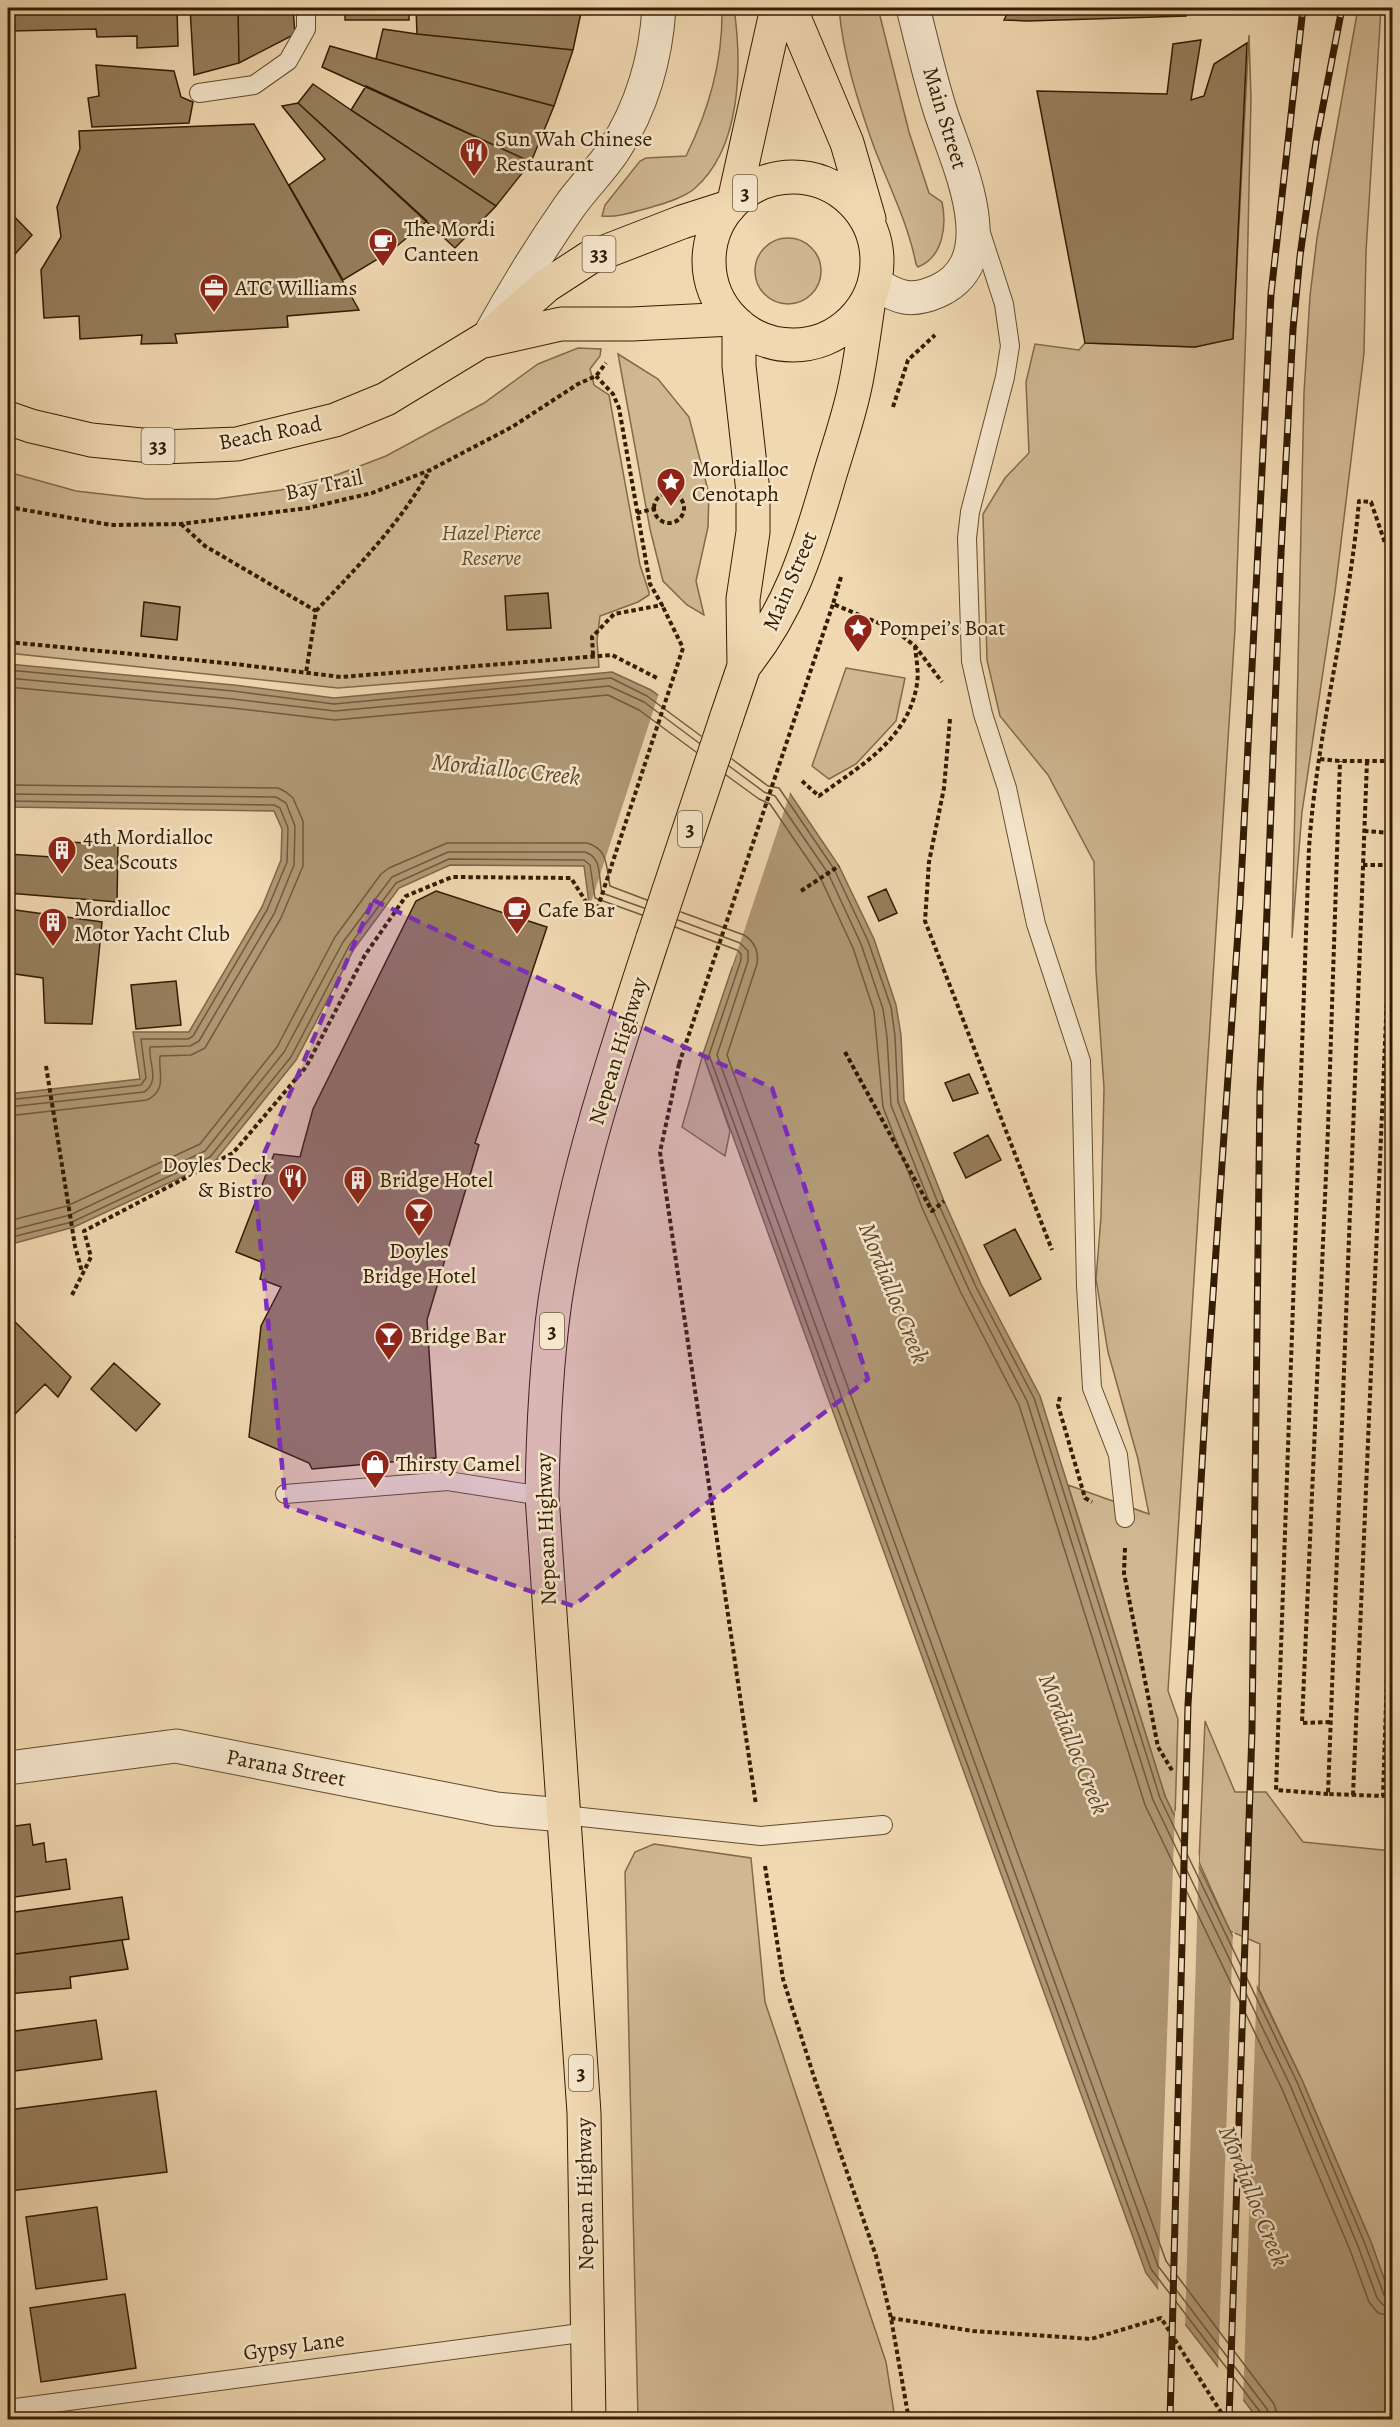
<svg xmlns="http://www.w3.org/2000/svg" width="1400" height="2427" font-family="Alegreya,serif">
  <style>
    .green { fill: #d0b893; stroke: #826a4a; stroke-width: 1.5 }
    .water { fill: #b09875; stroke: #7e6646; stroke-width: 1.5 }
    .pier { fill: #f0d8b1 }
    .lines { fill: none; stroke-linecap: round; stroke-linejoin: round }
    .shore { stroke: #725a3a; stroke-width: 1.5 }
    .building { fill: #967e5c; stroke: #341c00; stroke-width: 1.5 }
    .service-casing { stroke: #634b2c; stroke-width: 20 }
    .minor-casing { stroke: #634b2c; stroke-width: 35 }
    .primary-casing { stroke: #341c00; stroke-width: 35 }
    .trunk-casing { stroke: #341c00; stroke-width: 35 }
    .path { stroke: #341c00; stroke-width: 4; stroke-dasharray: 4.5 3; stroke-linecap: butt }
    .service { stroke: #f5e6cc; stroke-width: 18 }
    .minor { stroke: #f5e6cc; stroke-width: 33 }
    .primary { stroke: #f0d8b1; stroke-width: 33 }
    .trunk { stroke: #f0d8b1; stroke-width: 33 }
    .rail-casing { stroke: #341c00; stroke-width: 7 }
    .rail { stroke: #f5e6cc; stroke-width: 4.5; stroke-dasharray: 14; stroke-linecap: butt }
    .trunk-bridge-casing { stroke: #341c00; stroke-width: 35; stroke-linecap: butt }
    .path-bridge { stroke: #341c00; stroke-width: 4; stroke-dasharray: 4.5 3; stroke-linecap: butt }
    .trunk-bridge { stroke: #f0d8b1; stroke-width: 33 }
    .marked { fill: #7b2cbf; fill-opacity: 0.2; stroke: #7b2cbf; stroke-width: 4.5; stroke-dasharray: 12 8; stroke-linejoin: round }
    .labels { text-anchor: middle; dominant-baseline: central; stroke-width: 5; stroke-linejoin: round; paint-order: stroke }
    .shield { fill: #f5e6cc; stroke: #6e593d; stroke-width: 1.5 }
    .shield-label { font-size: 21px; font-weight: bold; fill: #341c00 }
    .street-label { font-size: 22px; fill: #341c00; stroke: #f5e6cc }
    .poi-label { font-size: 22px; fill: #341c00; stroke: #f5e6cc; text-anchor: start }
    .park-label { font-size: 22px; font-style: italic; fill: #634b2c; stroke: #f5e6cc }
    .water-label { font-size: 24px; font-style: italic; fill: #5f4729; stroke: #f5e6cc }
  </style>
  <rect width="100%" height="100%" fill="#f0d8b1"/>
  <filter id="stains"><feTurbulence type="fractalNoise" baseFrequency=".00333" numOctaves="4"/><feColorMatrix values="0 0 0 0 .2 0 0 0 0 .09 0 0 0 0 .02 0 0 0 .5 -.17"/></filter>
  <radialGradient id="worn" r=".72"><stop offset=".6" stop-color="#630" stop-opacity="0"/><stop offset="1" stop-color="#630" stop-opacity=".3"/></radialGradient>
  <path class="green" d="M722,8H734C742,64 742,148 694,189C683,198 665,203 652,207C637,211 617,218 602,216L605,205L640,161L646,158L686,156C709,110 723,60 722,8Z
    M839,8H878L909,132L929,193L942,202C947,226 943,257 918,267L916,264C908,223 889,186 874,147C858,102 843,56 839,8Z
    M1358,8H1381L1366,252L1364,353L1335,592L1302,812L1292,938L1304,393L1310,296L1317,238Z
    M1249,35L1251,98L1246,326L1235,629L1168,1691L1178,1719L1175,1817L1165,1796L1068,1485L1149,1514L1138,1459L1108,1352L1096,1279L1101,1217L1104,1088L1096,971L1094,862L1048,775L1000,716L987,660L983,514L1005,478L1029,453L1026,382L1035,344L1079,350L1085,343L1195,347L1233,338Z
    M755 271a33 33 0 1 1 66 0a33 33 0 1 1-66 0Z
    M578,348L601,349L600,356L590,369L594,385L609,395L640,565L649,592V595L638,602L600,616L597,640L599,667L338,688L8,653V472L76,491L146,499H216L281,490L339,474L386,456L484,403L538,364Z
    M618,354L658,379L689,417L709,494L708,527L696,581L704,615L687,605L663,581L650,529Z
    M846,668L905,678L896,721L856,764L829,779L812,766Z
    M703,1054L730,1131L725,1156L682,1127Z
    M1205,1721L1235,1792H1266L1303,1842L1392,1851V2301L1371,2242L1302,2080L1259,1989L1260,1944L1230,1931L1199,1862Z
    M654,1844L751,1858L765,2002L886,2362L895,2419H638L625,1872L635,1852Z"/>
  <path class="water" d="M8,664L234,685L334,698L612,672L651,690L772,781L781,780L839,866L874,939L896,1005L901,1035L904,1100L944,1201L981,1284L1040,1396L1165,1796L1302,2080L1371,2242L1392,2301V2419H1258L1146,2273L703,1054L736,956L589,903L584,866L450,865L399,888L354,949L296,1060L214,1162L74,1227L8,1245V1094L140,1079L133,1032H189L262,907L281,860L282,829L274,811L8,807Z"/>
  <path class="pier" d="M659,693L773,778H783L791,790L732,967L729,966L732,958L590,906Z
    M1175,1810L1199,1856L1185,2328L1158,2294Z
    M1233,1930L1257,1978L1243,2403L1218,2371Z"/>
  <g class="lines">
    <path class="shore" d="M8,670L233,691L334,704L611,678L647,696L701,736
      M8,678L233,699L335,711L609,686L644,702L699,743
      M8,687L232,708L335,720L608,695L639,710L696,752
      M732,759L768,786L779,788L834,869L868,941L891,1007L895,1036L898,1102L938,1203L976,1287L1034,1398L1160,1798L1297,2082L1365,2244L1384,2295L1392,2300
      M729,766L764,792L775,796L828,873L861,944L883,1009L887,1037L891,1105L931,1206L969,1290L1027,1401L1153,1800L1290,2085L1358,2246L1377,2298L1383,2305L1392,2307
      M726,775L759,799L770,804L820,877L853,948L874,1011L883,1107L923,1210L961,1293L1019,1405L1145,1805L1282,2089L1350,2250L1369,2302L1378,2313L1392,2316
      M8,785L278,788L286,792L293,798L303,821V866L281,918L205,1048L191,1055L160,1056C158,1074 168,1089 147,1100L8,1116
      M8,794L276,797L286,803L295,826L294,865L274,914L199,1041L190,1046L150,1047C148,1062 161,1081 144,1092L8,1107
      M8,801L274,805L280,808L288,828L287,862L267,910L193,1036L188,1039H141L146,1078L141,1085L8,1100
      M681,912L744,935C755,942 759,951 757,964L727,1055L1166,2261L1274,2404L1279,2420
      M678,920L740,943L748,951V961L717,1055L1158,2266L1267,2409L1270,2420
      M675,927L737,950L741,954V960L709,1055L1151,2269L1261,2413L1263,2420
      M8,1221L67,1206L200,1144L277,1047L335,937L381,874L389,868L447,843H587C609,849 606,868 610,886L647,900
      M8,1231L70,1215L205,1151L284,1052L343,942L392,877L448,852H585C603,858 598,878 602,893L644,908
      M8,1238L72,1222L210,1157L291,1057L349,946L396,883L449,859L584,860L590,865L595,898L642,915"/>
  </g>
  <path class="building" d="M11,8H177L178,46L137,48V36L97,37L96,29L12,31Z
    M190,8H238L239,63L194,75Z
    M238,8H293L295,34L239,63Z
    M345,8H409V20H345Z
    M416,8H582L573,50L417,34Z
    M1010,8H1186V16L1028,21L1004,20Z
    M383,29L417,34L573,50L554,106L376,59Z
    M1201,40L1191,100L1204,96L1214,64L1247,43L1233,339L1195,347L1085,343L1037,91L1167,94L1173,44Z
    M330,46L376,59L554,106L531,162L322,67Z
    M96,65L174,71L181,97L193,102L189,123L92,127L88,98L99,96Z
    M313,84L351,110L496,206L455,248L298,103Z
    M366,86L531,162L496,206L351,110Z
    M298,103L427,221L391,251L343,280L289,185L325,159L282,106Z
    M254,124L359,310L287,316L288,327L175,334L177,343L141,344L142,335L80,339L79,316L44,318L41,270L61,237L57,207L80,149L79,131Z
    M8,210L32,235L8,262Z
    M548,593L551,628L507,630L505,596Z
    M144,602L180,607L177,640L141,636Z
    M53,841L118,845L117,902L8,893V854L52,857Z
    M886,889L897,913L879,921L868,897Z
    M436,891L547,927L475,1143L479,1145L427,1320L436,1458L312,1469L309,1463L249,1437L261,1326L281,1287L260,1279L264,1263L236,1252L274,1154L300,1157L313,1109L416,901Z
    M8,909L102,922L92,1024L45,1023L43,978L8,973Z
    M176,981L181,1025L136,1029L131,985Z
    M969,1074L978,1093L953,1101L945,1083Z
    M988,1135L1001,1160L966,1178L954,1153Z
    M1015,1229L1041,1279L1010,1296L984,1245Z
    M8,1315L71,1377L58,1397L45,1384L8,1421Z
    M114,1363L160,1404L136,1431L91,1389Z
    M8,1516L15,1537L8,1540Z
    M30,1824L33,1845L44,1843L46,1862L66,1859L70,1889L8,1898V1827Z
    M122,1897L129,1939L8,1955V1913Z
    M122,1940L128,1969L70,1977L71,1988L8,1994V1955Z
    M96,2020L102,2059L8,2072V2032Z
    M156,2091L167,2172L10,2191L8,2169V2110Z
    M97,2207L107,2279L36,2289L26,2217Z
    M125,2294L136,2368L41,2382L30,2308Z"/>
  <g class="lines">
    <g class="service-casing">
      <path id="service" d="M199,93L254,85L288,61L306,29V8
        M980,230L1004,304L1010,346L1005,377L970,512L967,538L971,661L983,714L1007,788L1036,924L1081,1061L1086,1286L1092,1388L1118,1455L1125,1518
        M285,1494L448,1481L542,1496
        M563,1815L761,1836L883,1825
        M8,2409L588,2332"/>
    </g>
    <g class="minor-casing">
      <path id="minor" d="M875,284C899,298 911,303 938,291C1006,260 957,162 941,113C930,79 922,43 913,8
        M492,331C516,288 541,247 569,207C583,187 601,170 614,150C642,108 656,57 659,8
        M8,1768L176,1746L496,1809L563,1815"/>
    </g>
    <g class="primary-casing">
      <path id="primary" d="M485,341L561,324H632L732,319
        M8,418L31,426L91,440L162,447L237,444L335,420L386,399L488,337L546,286L589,258L682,222L729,207"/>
    </g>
    <g class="trunk-casing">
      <path id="trunk" d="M790,8L847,143L869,219
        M709 261a84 84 0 1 1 168 0a84 84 0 1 1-168 0Z
        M734,201L777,8
        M744,666C788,612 807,553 826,488C835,456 847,423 854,391C861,361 864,330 869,300
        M726,719L744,666L743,599L753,532V492L739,366V325
        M589,2420L584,2113L542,1496C543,1431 546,1365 555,1301C574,1177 614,1057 653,938"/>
    </g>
    <path class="path" d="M893,407L908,360L935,335
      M654 508a15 15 0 1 1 30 0a15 15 0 1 1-30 0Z
      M8,507L111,525L181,524L308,508L372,493L430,470L512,427L578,384L596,376L606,363
      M637,513L653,509
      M181,524L205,546L316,611L306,673
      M841,577L833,604L893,629L915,646L942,682
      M316,611C359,565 399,525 430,470
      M8,642L235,664L341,677L612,655L657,678
      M593,655L592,637L614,614L662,605L650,584L619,408L613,394L596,376
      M950,719L944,788L929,862L925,921L1052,1250
      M1320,759L1340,761H1392
      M1367,761L1328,1794L1383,1796L1392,1519
      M802,781L819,796C861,765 908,740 917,684C919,672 916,658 915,646
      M1364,831L1392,833
      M1363,865H1392
      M801,891L839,866
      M845,1052L932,1211L944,1201
      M679,1064L660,1152L756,1805
      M46,1066L75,1246L82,1272
      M72,1295L91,1257L84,1231L233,1153L306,1067L365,955L406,896L452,877L571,878L595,916
      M1060,1397L1058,1405L1085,1498L1092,1502
      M1125,1548L1124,1573L1158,1747L1173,1772
      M1330,1722L1302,1723L1328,1129L1340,761
      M1328,1794L1276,1790L1309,848C1317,731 1349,617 1359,501L1371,502L1385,543L1392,551
      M1353,1795L1392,878
      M765,1866L783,1979L814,2077L876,2256L891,2318L909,2420
      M891,2318L973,2331L1091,2339L1161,2318L1226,2420"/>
    <use href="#service" class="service"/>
    <use href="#minor" class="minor"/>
    <use href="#primary" class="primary"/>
    <use href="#trunk" class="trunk"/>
    <g class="rail-casing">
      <path id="rail" d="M1391,366C1390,273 1387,181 1392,88
        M1170,2420L1188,1705L1206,1396L1240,903L1271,294L1303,8
        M1229,2420L1252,1731L1260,1089L1281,553L1293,329L1300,256L1316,142L1342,8"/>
    </g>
    <use href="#rail" class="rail"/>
    <g class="trunk-bridge-casing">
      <path id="trunk-bridge" d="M653,938L726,719"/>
    </g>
    <path class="path-bridge" d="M595,916L683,648L662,605
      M679,1064L833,604"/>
    <use href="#trunk-bridge" class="trunk-bridge"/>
  </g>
  <path class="marked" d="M373,900L772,1088L868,1379L573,1606L286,1506L254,1177Z"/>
  <defs>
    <g id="restaurant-pin" transform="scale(1.5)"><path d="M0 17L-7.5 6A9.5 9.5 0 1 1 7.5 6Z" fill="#8f2418" stroke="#f5e6cc"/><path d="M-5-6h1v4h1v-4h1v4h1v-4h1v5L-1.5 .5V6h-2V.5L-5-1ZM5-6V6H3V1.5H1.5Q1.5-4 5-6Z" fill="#fff"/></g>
    <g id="cafe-pin" transform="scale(1.5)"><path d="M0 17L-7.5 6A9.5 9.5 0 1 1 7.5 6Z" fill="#8f2418" stroke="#f5e6cc"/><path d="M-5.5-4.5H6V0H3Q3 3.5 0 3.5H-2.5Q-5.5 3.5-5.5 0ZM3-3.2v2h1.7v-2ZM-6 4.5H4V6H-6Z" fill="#fff"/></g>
    <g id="office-pin" transform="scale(1.5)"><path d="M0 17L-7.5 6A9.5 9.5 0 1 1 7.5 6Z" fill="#8f2418" stroke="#f5e6cc"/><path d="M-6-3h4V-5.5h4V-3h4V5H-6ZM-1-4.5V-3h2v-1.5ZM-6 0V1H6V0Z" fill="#fff"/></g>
    <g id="sight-pin" transform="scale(1.5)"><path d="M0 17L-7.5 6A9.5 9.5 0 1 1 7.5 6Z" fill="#8f2418" stroke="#f5e6cc"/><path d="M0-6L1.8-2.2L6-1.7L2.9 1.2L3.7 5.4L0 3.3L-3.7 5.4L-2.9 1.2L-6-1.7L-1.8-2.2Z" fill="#fff"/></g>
    <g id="building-pin" transform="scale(1.5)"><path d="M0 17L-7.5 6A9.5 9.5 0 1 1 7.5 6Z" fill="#8f2418" stroke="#f5e6cc"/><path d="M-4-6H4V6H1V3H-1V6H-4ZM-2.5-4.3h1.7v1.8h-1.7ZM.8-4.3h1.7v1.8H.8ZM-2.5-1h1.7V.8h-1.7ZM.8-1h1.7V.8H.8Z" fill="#fff"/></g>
    <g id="bar-pin" transform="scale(1.5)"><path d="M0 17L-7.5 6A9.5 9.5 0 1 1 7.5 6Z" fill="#8f2418" stroke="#f5e6cc"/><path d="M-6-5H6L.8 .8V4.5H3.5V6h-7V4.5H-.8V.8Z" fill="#fff"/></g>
    <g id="shop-pin" transform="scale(1.5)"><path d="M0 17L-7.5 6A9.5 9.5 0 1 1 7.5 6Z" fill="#8f2418" stroke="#f5e6cc"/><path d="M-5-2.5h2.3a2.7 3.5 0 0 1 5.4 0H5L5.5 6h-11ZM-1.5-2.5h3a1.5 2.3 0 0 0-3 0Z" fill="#fff"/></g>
  </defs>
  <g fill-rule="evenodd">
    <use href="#restaurant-pin" x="474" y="152"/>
    <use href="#cafe-pin" x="383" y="242"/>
    <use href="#office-pin" x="214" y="288"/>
    <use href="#sight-pin" x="671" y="482"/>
    <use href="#sight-pin" x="858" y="628"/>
    <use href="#building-pin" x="62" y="850"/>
    <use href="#cafe-pin" x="517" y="910"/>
    <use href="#building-pin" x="53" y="922"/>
    <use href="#restaurant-pin" x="293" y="1178"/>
    <use href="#building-pin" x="358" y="1180"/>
    <use href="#bar-pin" x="419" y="1212"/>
    <use href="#bar-pin" x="389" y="1336"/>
    <use href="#shop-pin" x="375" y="1464"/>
  </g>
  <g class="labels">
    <g class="shield">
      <rect x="733" y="175" width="24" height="36" rx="4.5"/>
      <rect x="582.5" y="236" width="33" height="36" rx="4.5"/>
      <rect x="141.5" y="428" width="33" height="36" rx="4.5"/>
      <rect x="678" y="811" width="24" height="36" rx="4.5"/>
      <rect x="540" y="1313" width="24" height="36" rx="4.5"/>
      <rect x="569" y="2055" width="24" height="36" rx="4.5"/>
    </g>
    <g class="shield-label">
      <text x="745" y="193">3</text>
      <text x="599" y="254">33</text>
      <text x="158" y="446">33</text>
      <text x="690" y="829">3</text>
      <text x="552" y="1331">3</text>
      <text x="581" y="2073">3</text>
    </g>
    <g class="street-label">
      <text transform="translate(945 118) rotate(73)">Main Street</text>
      <text transform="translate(270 433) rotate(-11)">Beach Road</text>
      <text transform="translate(324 485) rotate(-12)">Bay Trail</text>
      <text transform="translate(790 581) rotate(-67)">Main Street</text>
      <text transform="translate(618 1051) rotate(-73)">Nepean Highway</text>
      <text transform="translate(546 1529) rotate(-92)">Nepean Highway</text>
      <text transform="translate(286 1768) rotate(11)">Parana Street</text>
      <text transform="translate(585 2194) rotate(-91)">Nepean Highway</text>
      <text transform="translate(294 2346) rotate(-8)">Gypsy Lane</text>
    </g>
    <g class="poi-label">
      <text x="495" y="139">Sun Wah Chinese<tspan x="495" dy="25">Restaurant</tspan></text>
      <text x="404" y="229">The Mordi<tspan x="404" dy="25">Canteen</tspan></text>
      <text x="235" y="288">ATC Williams</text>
      <text x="692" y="469">Mordialloc<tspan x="692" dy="25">Cenotaph</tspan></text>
      <text x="879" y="628">Pompei’s Boat</text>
      <text x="83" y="837">4th Mordialloc<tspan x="83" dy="25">Sea Scouts</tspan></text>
      <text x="74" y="909">Mordialloc<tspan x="74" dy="25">Motor Yacht Club</tspan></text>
      <text x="538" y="910">Cafe Bar</text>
      <text x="272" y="1165" text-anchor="end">Doyles Deck<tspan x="272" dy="25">&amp; Bistro</tspan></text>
      <text x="379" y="1180">Bridge Hotel</text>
      <text x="419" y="1251" text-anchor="middle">Doyles<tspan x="419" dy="25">Bridge Hotel</tspan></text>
      <text x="410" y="1336">Bridge Bar</text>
      <text x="396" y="1464">Thirsty Camel</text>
    </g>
    <g class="park-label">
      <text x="491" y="533">Hazel Pierce<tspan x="491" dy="25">Reserve</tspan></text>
    </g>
    <g class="water-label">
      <text transform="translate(506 769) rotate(6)">Mordialloc Creek</text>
      <text transform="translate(894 1293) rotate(68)">Mordialloc Creek</text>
      <text transform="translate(1074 1744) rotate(68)">Mordialloc Creek</text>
      <text transform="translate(1254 2196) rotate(68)">Mordialloc Creek</text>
    </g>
  </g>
  <rect width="1400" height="2427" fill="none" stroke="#f0d8b1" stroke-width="30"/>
  <rect x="9" y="9" width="1382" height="2409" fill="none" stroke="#341c00" stroke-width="3"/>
  <rect x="15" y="15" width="1370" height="2397" fill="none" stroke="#341c00" stroke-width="1.5"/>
  <rect width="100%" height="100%" filter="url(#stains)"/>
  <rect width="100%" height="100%" fill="url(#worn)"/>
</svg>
